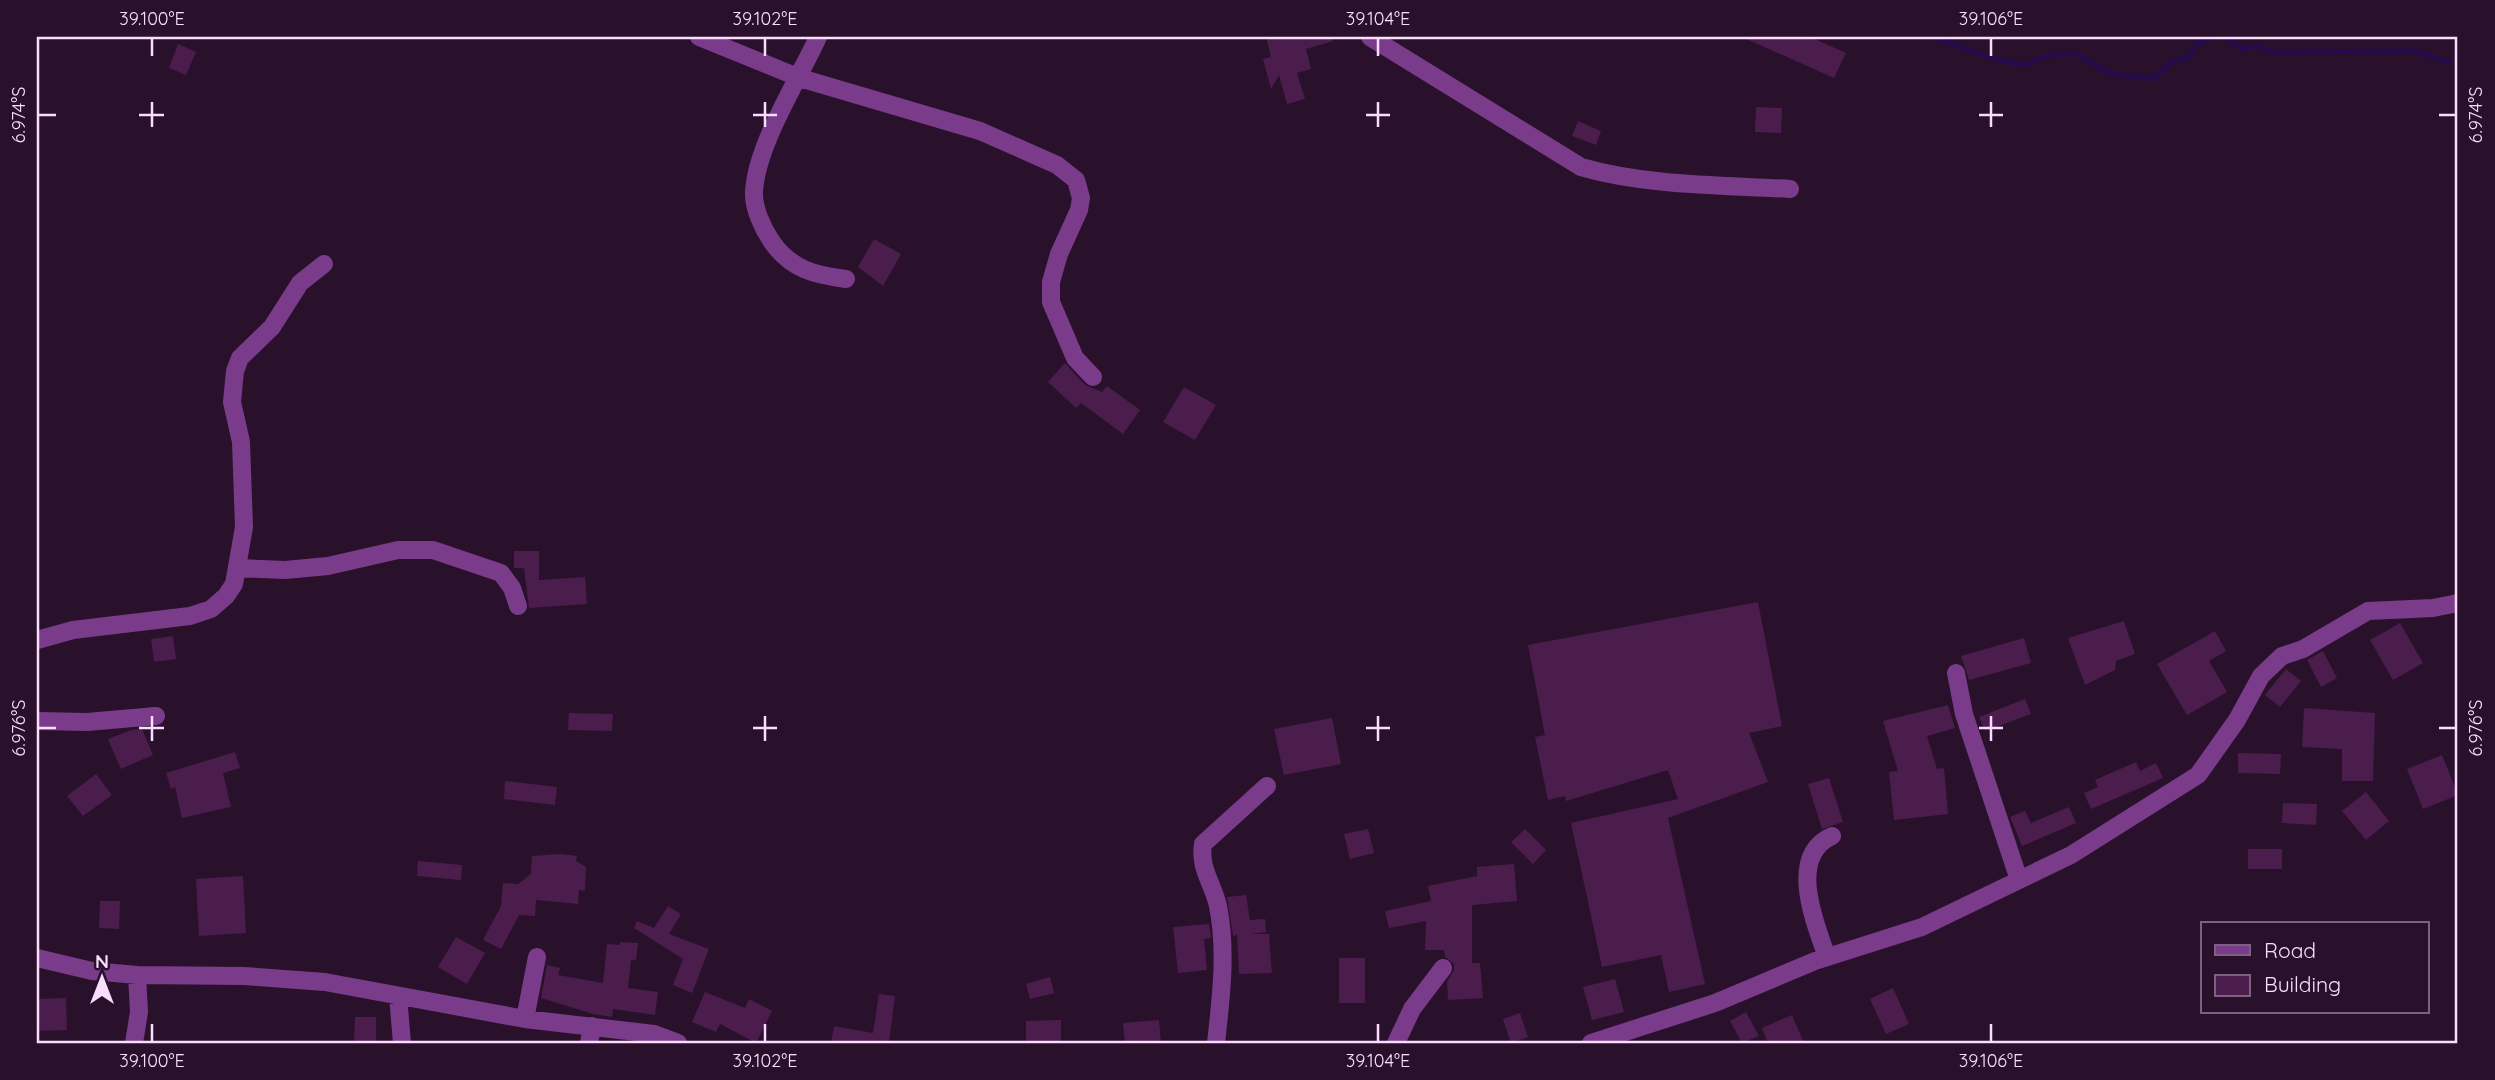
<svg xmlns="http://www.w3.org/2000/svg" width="2495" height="1080" font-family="Quicksand,sans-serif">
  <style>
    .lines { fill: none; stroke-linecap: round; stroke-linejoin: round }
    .stream { stroke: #240b4b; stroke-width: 5 }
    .building { fill: #4a1d4d }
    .minor { stroke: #7a3c8a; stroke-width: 18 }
    .ticks { fill: none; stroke: #fadcff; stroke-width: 2.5 }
    .neatline { fill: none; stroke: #fadcff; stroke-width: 2.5 }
    .ticks-label { font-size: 18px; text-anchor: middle; fill: #fadcff }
  </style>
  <rect width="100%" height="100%" fill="#29112b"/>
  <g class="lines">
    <path class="stream" d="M1932,37L1989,57L2023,65L2046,56L2074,53L2109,73L2152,79L2175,60L2188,58L2197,44L2214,37
      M2225,37L2242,49L2257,46L2272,52L2413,51L2449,62"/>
  </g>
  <path class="building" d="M1266,37H1332L1333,41L1306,49L1311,69L1297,73L1305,99L1287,104L1279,75L1271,89L1263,59L1271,57Z
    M1742,37H1810L1846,53L1834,78Z
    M178,44L196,52L186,75L169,68Z
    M1756,107L1782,108L1781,133L1755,132Z
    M1578,121L1601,131L1596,145L1572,136Z
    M874,239L901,254L883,286L858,267Z
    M1065,363L1085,385L1102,392L1107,386L1140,410L1123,434L1081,403L1076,408L1048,382Z
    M1184,387L1216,405L1195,440L1163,422Z
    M514,551H539V580L585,577L587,604L529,608L524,568H514Z
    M1758,602L1782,726L1749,733L1768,782L1668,818L1705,984L1669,992L1661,955L1602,967L1571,823L1678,799L1668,770L1566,801L1565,796L1548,800L1535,737L1545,735L1528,645Z
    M2124,621L2135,654L2116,661L2115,670L2085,685L2068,638Z
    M2400,623L2423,663L2393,680L2370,640Z
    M2215,631L2226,651L2209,661L2227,692L2187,715L2157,664Z
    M173,636L176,659L154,662L151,639Z
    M2024,638L2031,663L1969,680L1961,656Z
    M2323,651L2337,678L2321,687L2307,660Z
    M2286,669L2301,681L2280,707L2265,695Z
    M2025,699L2031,714L1985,731L1979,717Z
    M1948,705L1955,728L1927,736L1937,769L1944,768L1948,814L1894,820L1889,772L1898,771L1883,721Z
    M2304,708L2375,713L2373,781H2342V749L2302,747Z
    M569,713L613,714L612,731L568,730Z
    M1332,718L1341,764L1284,775L1274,729Z
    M142,729L153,755L121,769L108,739L131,730Z
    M235,752L240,768L223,773L231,807L182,818L175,787L171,789L166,773Z
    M2238,753L2281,754L2280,774L2238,773Z
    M2442,755L2458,795L2423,809L2407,769Z
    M2136,762L2140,771L2156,763L2163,778L2091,809L2084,793L2098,787L2095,780Z
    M96,774L112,795L83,816L67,796Z
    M1829,778L1843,822L1822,829L1808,784Z
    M505,781L557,787L555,805L504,799Z
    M2366,792L2389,821L2366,840L2342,811Z
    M2283,803L2317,804L2316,825L2282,823Z
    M2069,807L2076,823L2022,846L2010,817L2025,811L2031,823Z
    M1368,829L1374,853L1350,859L1344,834Z
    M1525,829L1546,850L1533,864L1511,842Z
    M2248,849H2282V869H2248Z
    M560,854L577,856L576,861L586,867L585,891L579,890L578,904L536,900L535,916L519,915L501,949L483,940L501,906L503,883L518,884L531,874L532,856Z
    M418,861L462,865L461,880L417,876Z
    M1514,864L1517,901L1472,905V963H1480L1483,998L1448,1000L1447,982L1454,970V964L1445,957L1444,950H1425L1426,921L1389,928L1385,911L1431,901L1428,886L1477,876V867Z
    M243,876L246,933L199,936L196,879Z
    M1246,895L1250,920L1265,919L1266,932L1251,934H1269L1272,973L1239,974L1237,935L1233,936L1227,897Z
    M100,901H120L119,929L99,928Z
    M668,906L681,914L669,934L709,949L692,993L673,985L683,959L634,928L637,921L654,928Z
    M1209,924L1211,938L1204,939L1207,970L1178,973L1173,927Z
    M456,937L485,953L467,984L438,967Z
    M620,942L638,943L636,960H631L628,988L658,992L655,1015L613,1009L612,1017L593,1014L541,998L547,965L560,968L558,975L603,983L607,944L620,945Z
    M1339,958H1365V1003H1339Z
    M1050,977L1054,993L1030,999L1026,984Z
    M1615,979L1624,1012L1592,1020L1583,987Z
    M1893,988L1909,1024L1886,1034L1870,999Z
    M705,992L745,1008L749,999L772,1011L756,1043L720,1024L716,1032L692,1022Z
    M879,994L895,996L889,1043H831L834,1026L873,1033Z
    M66,998L67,1030L37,1031V999Z
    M1746,1012L1759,1036L1742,1043L1730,1021Z
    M1520,1013L1528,1037L1511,1043L1503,1019Z
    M1792,1015L1804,1043H1768L1762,1028Z
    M355,1017H376V1043H354Z
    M1061,1020V1043H1026V1021Z
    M1159,1020L1161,1043H1125L1123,1023Z"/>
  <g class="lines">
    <path class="minor" d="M699,37L800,78L980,131L1057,165L1076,180L1081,198L1079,210L1059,254L1051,282V302L1075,358L1093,377
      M818,37C798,81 757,144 754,191C753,208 763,229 772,242C791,269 814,275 846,279
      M1370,37L1581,167C1647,186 1721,185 1790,189
      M238,568L285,570L328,566L398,550H433L501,573L512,588L518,606
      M37,640L73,630L190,616L211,609L226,596L234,584L244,527L241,442L232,402L235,371L240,358L272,327L300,283L324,264
      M1956,673L1964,714L2019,880
      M37,721L87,722L156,716
      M1827,957C1815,923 1787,856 1832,836
      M37,958L92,971L137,975L244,976L325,982L525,1019L654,1034L678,1043
      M398,996L402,1043
      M525,1019L537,957
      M134,1043L139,1012L137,975
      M589,1043L592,1026
      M1216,1043C1221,998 1227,951 1218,906C1213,883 1199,869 1203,844L1267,786
      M1396,1043L1412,1009L1443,968
      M1591,1043L1715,1003L1815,961L1922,927L2071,855L2198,775L2237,720L2261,676L2282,656L2303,649L2368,611L2433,608L2458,603"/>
  </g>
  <path class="ticks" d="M152,38V56M765,38V56M1378,38V56M1991,38V56M152,102V127M765,102V127M1378,102V127M1991,102V127M38,115H56M139,115H164M753,115H777M1366,115H1390M1979,115H2003M2439,115H2456M152,716V741M765,716V741M1378,716V741M1991,716V741M38,728H56M139,728H164M753,728H777M1366,728H1390M1979,728H2003M2439,728H2456M152,1024V1042M765,1024V1042M1378,1024V1042M1991,1024V1042"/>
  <rect width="2495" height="1080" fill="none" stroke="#29112b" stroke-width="77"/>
  <rect x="2201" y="922" width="228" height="91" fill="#29112b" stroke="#7d6280" stroke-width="2"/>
  <rect x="2215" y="945" width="35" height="10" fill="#7a3c8a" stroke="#7d6280" stroke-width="2"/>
  <text x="2264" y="958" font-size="21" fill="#fadcff">Road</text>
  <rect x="2215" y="975" width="35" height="21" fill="#4a1d4d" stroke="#7d6280" stroke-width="2"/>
  <text x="2264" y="992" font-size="21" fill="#fadcff">Building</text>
  <g transform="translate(102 978)" stroke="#29112b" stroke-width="5" paint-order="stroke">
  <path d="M0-5L12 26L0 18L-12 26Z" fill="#fadcff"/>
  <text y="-10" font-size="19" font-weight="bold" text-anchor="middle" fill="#fadcff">N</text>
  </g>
  <rect x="38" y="38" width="2418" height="1004" class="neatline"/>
  <g class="ticks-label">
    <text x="152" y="25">39.100°E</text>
    <text x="765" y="25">39.102°E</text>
    <text x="1378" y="25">39.104°E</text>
    <text x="1991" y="25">39.106°E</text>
    <text transform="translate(19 115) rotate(-90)" y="6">6.974°S</text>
    <text transform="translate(2476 115) rotate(-90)" y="6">6.974°S</text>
    <text transform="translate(19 728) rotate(-90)" y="6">6.976°S</text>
    <text transform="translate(2476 728) rotate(-90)" y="6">6.976°S</text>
    <text x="152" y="1067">39.100°E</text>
    <text x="765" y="1067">39.102°E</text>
    <text x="1378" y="1067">39.104°E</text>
    <text x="1991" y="1067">39.106°E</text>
  </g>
</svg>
